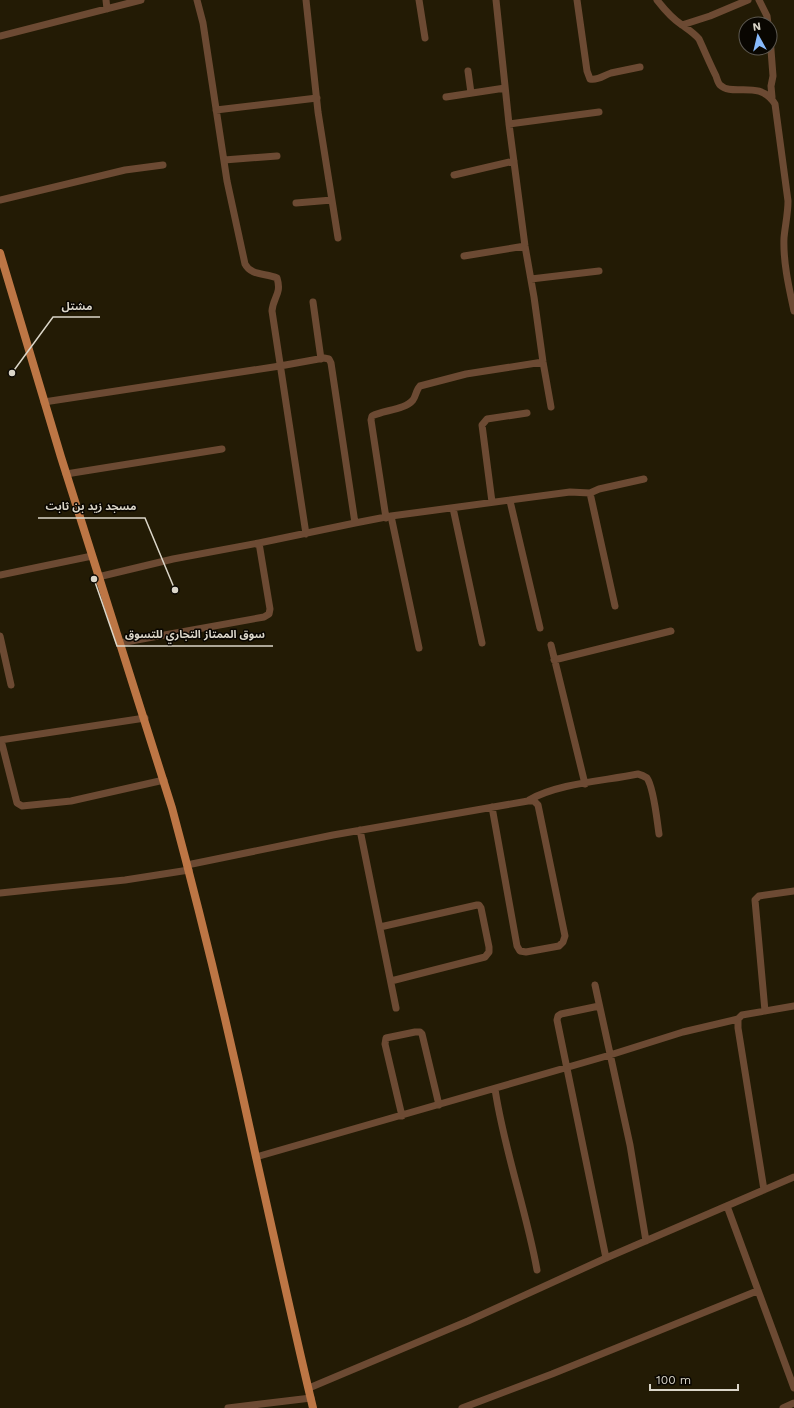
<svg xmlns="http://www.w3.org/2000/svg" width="794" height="1408" font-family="'Work Sans','Noto Sans Arabic',sans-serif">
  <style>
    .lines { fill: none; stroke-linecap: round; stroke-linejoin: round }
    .minor { stroke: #6c4a33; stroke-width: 7 }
    .major { stroke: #bd7645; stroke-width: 8 }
    .leader { fill: none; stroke: #dbd6c9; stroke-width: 1.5 }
    .callout-dot { fill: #dbd6c9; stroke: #090601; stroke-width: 1.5 }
    .callout-label { font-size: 11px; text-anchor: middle; font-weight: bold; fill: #dbd6c9; stroke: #090601; stroke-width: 3; stroke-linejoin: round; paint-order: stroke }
  </style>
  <rect width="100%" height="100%" fill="#231b05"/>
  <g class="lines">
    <path class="minor" d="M106,0L107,9
      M197,0L203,23L227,181L245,264C251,276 266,273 277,278C282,294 273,297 272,311L306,534
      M306,0L318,112L338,238
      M419,0L425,38
      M496,0L509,124L525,246L534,297L543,362L551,407
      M577,0L587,71L590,79C598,81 604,75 611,73C621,71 630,69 640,67
      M657,0C664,9 673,19 682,25C689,30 694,33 699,39C705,52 710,64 716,76C717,79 718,83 720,85C732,97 760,79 775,104L788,201C788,214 785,226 784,238C783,262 789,288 794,311
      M759,0L767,16L768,24
      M682,25L710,16L748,0
      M0,36L141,0
      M770,37L773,76L771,86L772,97
      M468,71L471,93
      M446,97L505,88
      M216,110L317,98
      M509,124L599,112
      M224,160L277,156
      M454,175L514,161
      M0,200L125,170L163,165
      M296,203L332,200
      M464,256L525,246
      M531,279L599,271
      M313,302L321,359
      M44,402L280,366L324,358L329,359L331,363L355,523
      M66,474L222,449
      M590,493L599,489L644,479
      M510,501L540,628
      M492,502L482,425L487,419L527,413
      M453,508L482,643
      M391,516L419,648
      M386,518L371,420L372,416C383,410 405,410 413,400C416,396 416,390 420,386L466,374L543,362
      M0,575L92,556
      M98,577L173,559L259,543L355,523L391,516L570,492L590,493L615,606
      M0,636L11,685
      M120,643L264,617L269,614L270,609L259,543
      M551,645L585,784
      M554,660L671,631
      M0,740L145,718
      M1,740L17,803L22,806L71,801L164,780
      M529,800C559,783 604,781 638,774C642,775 644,776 647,778C654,788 657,821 659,834
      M360,830L396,1008
      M187,865L333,835L528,801H534L538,805L565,936L563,942L559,946L526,952L520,951L517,946L492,807
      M0,893L125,880L189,870
      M380,927L477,905H479L481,908L489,947V952L485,957L391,981
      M595,985L630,1145L646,1241
      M599,1006L561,1014L558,1016L557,1020L606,1258
      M765,1011L755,900L759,896L794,891
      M738,1019V1028L764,1190
      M495,1089C504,1150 526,1209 537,1270
      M402,1116L385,1044L386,1038L415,1032H420L422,1034L439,1105
      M256,1157L610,1055L683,1032L738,1019L742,1015L794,1006
      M727,1206L794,1388
      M309,1388L468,1321L606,1258L794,1177
      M228,1408L311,1398
      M462,1408L552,1374L757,1291
      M783,1408L794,1403"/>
    <path class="major" d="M0,253L61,457L172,808C203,923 231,1040 256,1157C275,1241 293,1325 313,1408"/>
  </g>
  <path class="leader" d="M12 373L53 317H100M175 590L145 518H38M94 579L117 646H273"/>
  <g class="callout-dot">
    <circle cx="12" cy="373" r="4"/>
    <circle cx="175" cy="590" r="4"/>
    <circle cx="94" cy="579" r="4"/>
  </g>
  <g class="callout-label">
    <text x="77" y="310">مشتل</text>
    <text x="91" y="510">مسجد زيد بن ثابت</text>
    <text x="195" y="638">سوق الممتاز التجاري للتسوق</text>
  </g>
  <g transform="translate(758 36) rotate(352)"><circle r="19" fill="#090601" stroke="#5d5951"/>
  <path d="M0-3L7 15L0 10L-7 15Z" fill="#88bafc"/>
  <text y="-6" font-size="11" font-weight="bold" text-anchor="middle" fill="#dbd6c9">N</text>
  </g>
  <path d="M650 1384v6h88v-6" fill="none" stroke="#dbd6c9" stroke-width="2"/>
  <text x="656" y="1384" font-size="12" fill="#dbd6c9" stroke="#090601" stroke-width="3" paint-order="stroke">100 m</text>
</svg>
